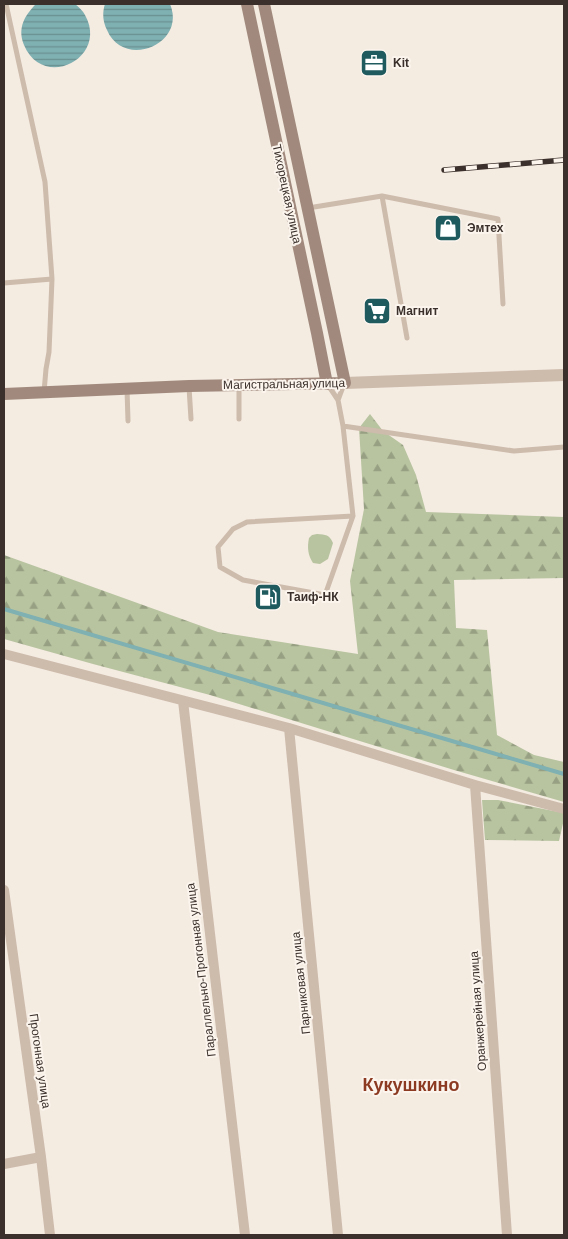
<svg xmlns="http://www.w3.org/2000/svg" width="568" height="1239" font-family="Arial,sans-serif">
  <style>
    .grass { fill: #b8c4a0 }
    .forest { fill: url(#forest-firs) }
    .water { fill: url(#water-rules) }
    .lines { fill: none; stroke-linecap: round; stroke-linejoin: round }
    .stream { stroke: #7fb0b2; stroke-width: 4 }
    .service { stroke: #cdbbac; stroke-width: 5 }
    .minor { stroke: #cdbbac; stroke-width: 10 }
    .tertiary { stroke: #cdbbac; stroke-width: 12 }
    .secondary { stroke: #a18a7d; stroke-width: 12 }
    .rail-casing { stroke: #3b302b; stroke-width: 5.5 }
    .rail { stroke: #fbf5ee; stroke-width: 4; stroke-dasharray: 11; stroke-linecap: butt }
    .labels { text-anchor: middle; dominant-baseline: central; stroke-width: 4; stroke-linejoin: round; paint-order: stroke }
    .poi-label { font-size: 12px; font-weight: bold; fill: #3b302b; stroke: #fbf5ee; text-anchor: start }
    .street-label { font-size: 12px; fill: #3b302b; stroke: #fbf5ee }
    .district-label { font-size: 18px; font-weight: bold; fill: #8c3b22; stroke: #fbf5ee }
  </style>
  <defs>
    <pattern id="forest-firs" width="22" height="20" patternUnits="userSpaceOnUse" patternTransform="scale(1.25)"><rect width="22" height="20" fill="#b8c4a0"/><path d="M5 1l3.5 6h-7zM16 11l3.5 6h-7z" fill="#97a083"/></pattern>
    <pattern id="water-rules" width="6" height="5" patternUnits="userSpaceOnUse" patternTransform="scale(1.25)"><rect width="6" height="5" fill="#7fb0b2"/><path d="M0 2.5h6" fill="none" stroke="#699091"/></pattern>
  </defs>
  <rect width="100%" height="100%" fill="#f4ebe1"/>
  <path class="grass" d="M317,534C326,535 329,534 333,543L328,559L320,564L313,563C308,555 307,548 309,538L312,535Z"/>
  <path class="forest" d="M370,414L383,431L403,445L416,475L426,512L564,517V578L454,580L456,628L487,630L497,735L534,755L564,762V802L454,770L210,695L93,664L4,639V555L218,632L358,654L350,581L364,509L359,428Z
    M482,800H498L564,813V819L559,841L485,840Z"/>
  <path class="water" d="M36,4H75C79,7 83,11 85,15C109,58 43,91 24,45C17,28 25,15 36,4Z
    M105,4H170C187,44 124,70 107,30C103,22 102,13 105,4Z"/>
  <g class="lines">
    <path class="stream" d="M4,609L564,774"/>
    <path class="service" d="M6,4L45,182L52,279L49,352L46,369L44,392
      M382,196L498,219L503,304
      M308,208L382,196L407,338
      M4,283L52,279
      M328,385L338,400L343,426L353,516L247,522L233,529L218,547L220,567L243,580L325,595L353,516
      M189,387L191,419
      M127,389L128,421
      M338,400L344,384
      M239,419V387
      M343,426L514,451L564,447"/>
    <path class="minor" d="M4,654L289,728L475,785L564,809
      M183,701L245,1235
      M289,728L338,1235
      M475,785L507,1235
      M4,890L41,1157L50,1235
      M4,1164L41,1157"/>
    <path class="tertiary" d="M345,383L564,375"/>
    <path class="secondary" d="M247,4L317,333L327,384
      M4,394L189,386L345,383L264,4"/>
    <g class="rail-casing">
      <path id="rail" d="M444,170L564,160"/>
    </g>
    <use href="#rail" class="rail"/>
  </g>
  <defs>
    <g id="office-square" transform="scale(1.4375)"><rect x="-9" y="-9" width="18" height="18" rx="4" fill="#1f5a5e" stroke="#fbf5ee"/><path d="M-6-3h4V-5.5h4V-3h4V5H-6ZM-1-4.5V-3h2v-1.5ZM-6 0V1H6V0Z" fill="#fff"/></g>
    <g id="shop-square" transform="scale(1.4375)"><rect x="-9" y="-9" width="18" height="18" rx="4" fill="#1f5a5e" stroke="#fbf5ee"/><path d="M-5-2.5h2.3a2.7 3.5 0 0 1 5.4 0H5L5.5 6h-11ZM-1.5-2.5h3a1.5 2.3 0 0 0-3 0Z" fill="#fff"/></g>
    <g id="supermarket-square" transform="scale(1.4375)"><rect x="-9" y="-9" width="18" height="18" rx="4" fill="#1f5a5e" stroke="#fbf5ee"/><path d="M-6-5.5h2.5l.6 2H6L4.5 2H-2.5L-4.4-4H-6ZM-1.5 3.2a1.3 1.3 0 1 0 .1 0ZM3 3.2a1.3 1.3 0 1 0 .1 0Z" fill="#fff"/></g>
    <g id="fuel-square" transform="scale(1.4375)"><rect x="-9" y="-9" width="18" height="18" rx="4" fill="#1f5a5e" stroke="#fbf5ee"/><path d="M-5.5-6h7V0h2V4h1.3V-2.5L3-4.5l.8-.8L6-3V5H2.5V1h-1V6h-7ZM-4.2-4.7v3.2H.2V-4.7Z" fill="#fff"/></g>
  </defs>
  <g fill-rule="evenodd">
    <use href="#office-square" x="374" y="63"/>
    <use href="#shop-square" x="448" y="228"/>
    <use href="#supermarket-square" x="377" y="311"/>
    <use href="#fuel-square" x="268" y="597"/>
  </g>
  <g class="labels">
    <g class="poi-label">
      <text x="393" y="63">Kit</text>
      <text x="467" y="228">Эмтех</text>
      <text x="396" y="311">Магнит</text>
      <text x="287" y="597">Таиф-НК</text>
    </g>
    <g class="street-label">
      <text transform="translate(287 194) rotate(78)">Тихорецкая улица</text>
      <text transform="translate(284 384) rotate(-1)">Магистральная улица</text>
      <text transform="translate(201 970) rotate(-97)">Параллельно-Прогонная улица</text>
      <text transform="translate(301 983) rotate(-96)">Парниковая улица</text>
      <text transform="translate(478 1011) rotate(-94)">Оранжерейная улица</text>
      <text transform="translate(40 1061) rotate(82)">Прогонная улица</text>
    </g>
    <g class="district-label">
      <text x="411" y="1085">Кукушкино</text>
    </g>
  </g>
  <rect width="568" height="1239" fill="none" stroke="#3b302b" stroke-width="10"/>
</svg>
